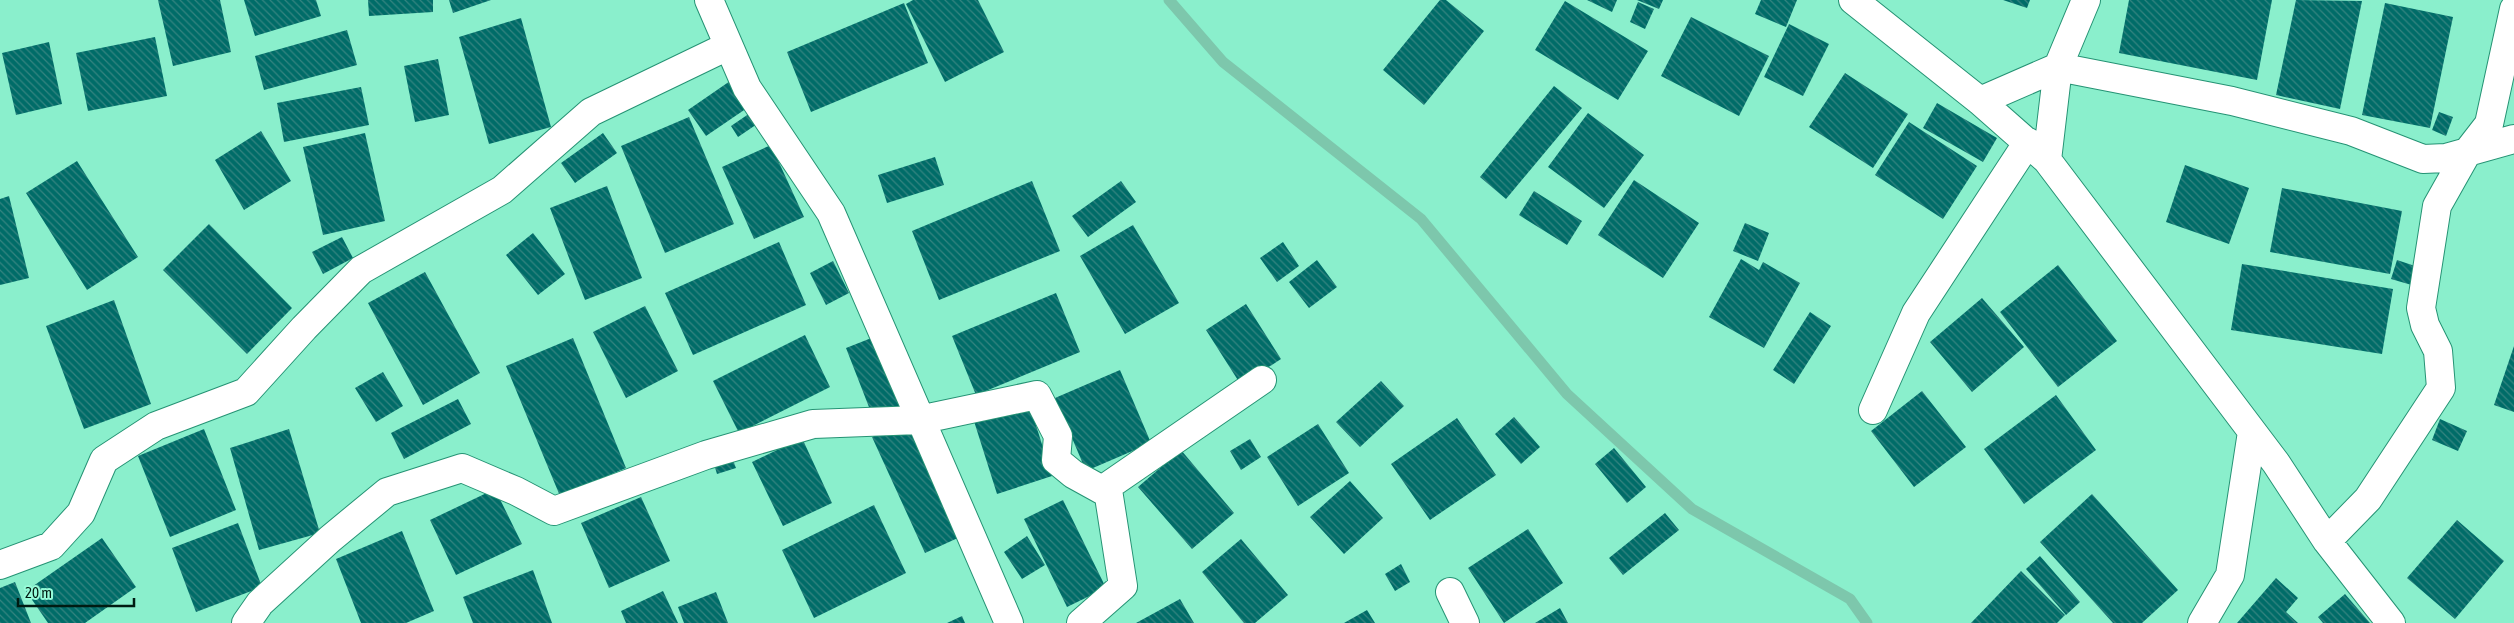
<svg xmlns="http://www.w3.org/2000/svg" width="2514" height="623" font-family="'Asap Condensed',sans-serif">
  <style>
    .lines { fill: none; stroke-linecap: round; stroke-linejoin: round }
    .stream { stroke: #7dc7ac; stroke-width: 11 }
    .building { fill: url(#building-back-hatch) }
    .street-casing { stroke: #259374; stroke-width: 30 }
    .street { stroke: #fff; stroke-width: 28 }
  </style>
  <defs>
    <pattern id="building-back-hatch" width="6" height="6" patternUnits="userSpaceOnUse" patternTransform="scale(1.25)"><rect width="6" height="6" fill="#006c68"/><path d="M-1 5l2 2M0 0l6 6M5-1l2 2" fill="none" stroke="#358480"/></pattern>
  </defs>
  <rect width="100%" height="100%" fill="#8aefcc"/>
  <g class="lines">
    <path class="stream" d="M1169,0L1223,62L1421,219L1567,394L1692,509L1850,599L1867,623"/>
  </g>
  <path class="building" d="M158,0H220L231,52L173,66Z
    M244,0H316L321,16L255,36Z
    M368,0H433V12L369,16Z
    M449,0H491L453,13Z
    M913,0H978L1004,52L945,82L906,4Z
    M1440,0H1446L1484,31L1424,105L1383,70Z
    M1587,0H1617L1612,12Z
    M1637,0H1663L1659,9Z
    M1761,0H1797L1786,27L1755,14Z
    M2003,0H2030L2027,8Z
    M2129,0H2272L2257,80L2119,53Z
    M2296,0L2362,1L2340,109L2276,95Z
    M1565,1L1648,51L1618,100L1535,50Z
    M1638,2L1654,9L1645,29L1630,22Z
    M904,3L928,63L811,112L787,52Z
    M2385,3L2453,17L2430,128L2362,115Z
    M1691,17L1769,56L1739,116L1661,76Z
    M521,18L551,127L489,144L459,37Z
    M1789,24L1829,44L1803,96L1764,77Z
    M347,30L357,65L264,90L255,56Z
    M155,37L167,96L88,111L76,53Z
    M49,42L62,104L16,115L2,53Z
    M438,59L449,115L415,122L404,66Z
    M1845,73L1908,114L1873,168L1809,127Z
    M733,79L750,106L706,136L688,110Z
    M1554,86L1582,108L1506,199L1480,177Z
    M361,87L369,125L284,142L277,103Z
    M1937,103L1997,138L1983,162L1923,128Z
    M756,109L763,120L738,137L731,126Z
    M2439,112L2453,117L2446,136L2432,130Z
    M1588,113L1644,155L1604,208L1548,167Z
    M689,117L734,224L665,253L621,146Z
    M1909,122L1977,166L1943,219L1875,175Z
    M261,131L291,181L244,210L215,160Z
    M365,133L385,221L323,235L303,147Z
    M603,133L617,153L575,183L561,163Z
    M771,145L804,217L754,239L722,167Z
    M935,157L944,185L887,203L878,175Z
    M77,161L138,257L87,290L26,193Z
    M2185,165L2249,188L2229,244L2166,222Z
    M1634,180L1699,223L1663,278L1598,235Z
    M1032,181L1060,251L939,300L912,231Z
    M1121,181L1136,202L1088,237L1072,216Z
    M607,186L642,278L585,300L550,208Z
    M2282,188L2402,211L2390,274L2270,252Z
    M1534,191L1582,221L1567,245L1519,215Z
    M9,196L29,278L0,285V199Z
    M1745,223L1769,233L1758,261L1733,251Z
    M209,224L292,308L247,354L163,270Z
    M1133,225L1179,303L1125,334L1080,256Z
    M533,233L565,274L538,295L506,255Z
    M342,237L353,258L323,274L312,252Z
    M779,242L806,305L693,355L665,293Z
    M1283,242L1299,266L1277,282L1260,258Z
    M1741,259L1759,270L1763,262L1800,283L1764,348L1709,317Z
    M1317,260L1337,287L1309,308L1289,282Z
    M2397,260L2421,268L2415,286L2391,279Z
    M833,261L849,293L826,305L810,273Z
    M2242,264L2393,289L2382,354L2231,330Z
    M2058,265L2117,341L2058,387L2000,312Z
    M425,272L480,373L423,405L368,303Z
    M1056,293L1080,352L976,395L952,336Z
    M1982,298L2024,347L1972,392L1930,342Z
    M114,300L151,404L84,429L46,326Z
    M1246,304L1281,359L1241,385L1206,330Z
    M645,306L678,371L626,398L593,332Z
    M1810,312L1831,326L1794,384L1773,370Z
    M805,335L830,387L739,433L713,381Z
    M874,337L902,409L874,420L846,348Z
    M573,338L626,468L560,496L506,366Z
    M2514,346V412L2494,405Z
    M1120,370L1151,443L1086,471L1055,398Z
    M383,372L403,406L376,422L355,388Z
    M1381,381L1404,406L1360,447L1336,422Z
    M1922,391L1966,447L1914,487L1871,431Z
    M2056,395L2096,450L2024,504L1984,449Z
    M458,399L471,424L404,459L391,433Z
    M1028,400L1052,476L997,494L973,418Z
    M1514,417L1540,447L1521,464L1495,434Z
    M1457,418L1496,475L1430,520L1391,464Z
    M2440,419L2467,431L2458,451L2432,440Z
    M907,421L960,537L925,553L872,437Z
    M1318,424L1349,473L1298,506L1267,457Z
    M204,429L236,510L170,537L138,456Z
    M289,429L320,533L259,550L230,448Z
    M802,438L832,503L783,526L752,462Z
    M1250,439L1261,457L1241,470L1230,451Z
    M1614,448L1646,487L1627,503L1595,464Z
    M1181,450L1234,513L1192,549L1138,487Z
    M731,455L736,468L717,474L713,461Z
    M1350,481L1383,518L1344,554L1310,517Z
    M495,489L522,544L456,575L430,520Z
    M2092,494L2178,590L2142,623H2113L2040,542Z
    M641,497L670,561L609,588L581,523Z
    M1063,500L1106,588L1067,607L1024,519Z
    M874,505L906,573L814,618L782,550Z
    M1665,513L1679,530L1623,575L1609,558Z
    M2457,520L2504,561L2455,619L2407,578Z
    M238,523L262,587L196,612L172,548Z
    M1528,529L1563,583L1504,623L1468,568Z
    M402,531L434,611L406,623H361L336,559Z
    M1027,536L1045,565L1022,579L1004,552Z
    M102,538L136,587L85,623H48L26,591Z
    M1241,539L1288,595L1255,623H1244L1202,572Z
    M2040,556L2080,602L2066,615L2026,569Z
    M1401,564L1410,582L1395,591L1385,574Z
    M533,570L552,623H473L463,597Z
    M2021,571L2065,615L2057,623H1971Z
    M2276,578L2298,598L2286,612L2298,623H2237Z
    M15,582L31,623H0V588Z
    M663,591L678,623H626L621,611Z
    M716,592L728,623H684L678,607Z
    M2345,594L2370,623H2323L2318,617Z
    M1180,599L1194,623H1136Z
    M1560,608L1568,623H1535Z
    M1367,610L1375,623H1344Z
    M962,616L965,623H947Z"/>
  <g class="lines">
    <g class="street-casing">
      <path id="street" d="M709,0L747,88L831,213L1009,623
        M1853,0L1980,101L2047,160L2276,463L2327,541L2391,623
        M1980,101L2058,67L2232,101L2351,131L2423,159L2446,158L2514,139
        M2047,160L2058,67L2086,0
        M1873,410L1916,313L2028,142
        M2327,541L2368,499L2441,388L2438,351L2425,325L2421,308L2437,206L2468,151L2489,124L2514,9
        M0,565L51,546L81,513L104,460L156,426L246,392L304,328L361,270L502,190L591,112L728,46
        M1450,592L1465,623
        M246,623L260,603L330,539L387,492L462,468L516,491L554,511L706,455L813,424L919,420L1037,395L1058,436L1056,460L1073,474L1102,490L1262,380
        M1081,623L1123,586L1108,490H1102
        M2202,623L2230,575L2252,432"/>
    </g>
    <use href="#street" class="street"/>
  </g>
  <path d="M18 598v8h116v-8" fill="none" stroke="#001b12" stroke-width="2.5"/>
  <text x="25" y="598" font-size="15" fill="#001b12" stroke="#97fcd9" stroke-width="4" paint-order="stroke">20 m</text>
</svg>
